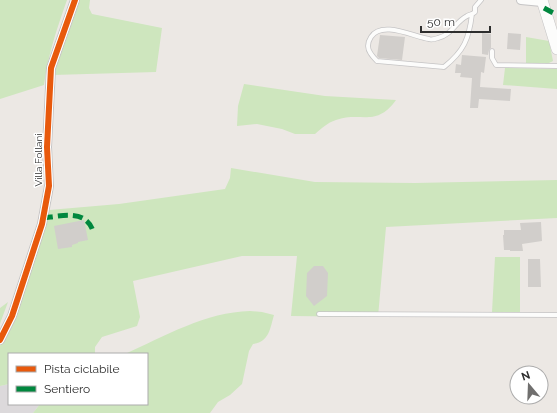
<svg xmlns="http://www.w3.org/2000/svg" width="557" height="413" font-family="Raleway,sans-serif">
  <style>
    .industrial { fill: #dcd9db }
    .green { fill: #cee6be }
    .building { fill: #d1cecb }
    .lines { fill: none; stroke-linecap: round; stroke-linejoin: round }
    .service-casing { stroke: #c5c4c5; stroke-width: 5.5 }
    .minor-casing { stroke: #c5c4c5; stroke-width: 10 }
    .secondary-casing { stroke: #c5c4c5; stroke-width: 12 }
    .service { stroke: #fcfcfb; stroke-width: 4 }
    .minor { stroke: #fcfcfb; stroke-width: 8 }
    .secondary { stroke: #fcfcfb; stroke-width: 11 }
    .quiet { stroke: #00873e; stroke-width: 5; stroke-dasharray: 10 5; stroke-linecap: butt }
    .cycleway-casing { stroke: #fff; stroke-width: 8 }
    .cycleway { stroke: #e8590c; stroke-width: 6 }
    .labels { text-anchor: middle; dominant-baseline: central; stroke-width: 3; stroke-linejoin: round; paint-order: stroke }
    .street-label { font-size: 10px; fill: #2e2e2e; stroke: #fff }
  </style>
  <rect width="100%" height="100%" fill="#ece8e4"/>
  <path class="industrial" d="M9,384V404H40L33,413H0V386Z"/>
  <path class="green" d="M0,0H67C57,28 48,55 44,85L0,99Z
    M80,0H90L89,8L92,14L162,28L156,72L53,75Z
    M526,37L549,41L553,61L547,64L526,63Z
    M505,68L557,69V89L503,85Z
    M244,84L325,96L396,100C376,128 361,111 336,120C327,123 322,128 315,134H295L282,129L257,124L237,126L238,106Z
    M231,168L315,182L415,183L557,180V218L386,227L378,317L291,316L297,256H242L133,281L140,317L137,326L102,337L95,347V354H9V384L0,386V345L14,315L49,210L119,204L225,189L230,178Z
    M495,257H520V312H492Z
    M8,302L1,321L0,324V308Z
    M250,311L262,312L274,315C270,329 269,342 253,344L249,351L242,384L230,395L218,402L210,413H33L40,404H147V354H125C165,336 206,312 250,311Z"/>
  <path class="building" d="M482,33L491,34V48L489,50L488,55L482,54Z
    M508,33L521,34L520,50L507,49Z
    M380,35L405,37L402,60L379,58L377,56Z
    M462,55L486,57L484,73L481,72L480,87L511,89L510,101L479,99L478,108H470L472,78L460,77L461,73H455L456,64L461,65Z
    M84,220L88,240L78,242V243L72,245V247L58,249L54,226Z
    M541,222L542,241L522,244L523,251H510V250H504L503,235H504V230H521L520,223Z
    M528,259H540L541,287H528Z
    M314,266H323L328,273L327,296L314,306L306,296L307,273Z"/>
  <g class="lines">
    <g class="service-casing">
      <path id="service" d="M472,14C469,39 464,51 444,67L377,61C373,57 368,52 368,46C368,43 369,40 371,37C382,20 414,37 429,39C431,40 435,39 438,38C452,35 455,22 467,16C470,14 472,15 475,12V7L481,0
        M492,51V58L496,65L557,66
        M319,314L557,315"/>
    </g>
    <g class="minor-casing">
      <path id="minor" d="M521,0L542,2
        M0,340L12,316L42,224L49,186L47,147L51,68L75,0"/>
    </g>
    <g class="secondary-casing">
      <path id="secondary" d="M542,0L557,49"/>
    </g>
    <use href="#service" class="service"/>
    <use href="#minor" class="minor"/>
    <use href="#secondary" class="secondary"/>
    <path class="quiet" d="M544,8L557,15
      M43,218C61,216 86,209 93,231"/>
    <g class="cycleway-casing">
      <path id="cycleway" d="M0,340L12,316L42,224L49,186L47,147L51,68L75,0"/>
    </g>
    <use href="#cycleway" class="cycleway"/>
  </g>
  <g class="labels">
    <g class="street-label">
      <text transform="translate(38 160) rotate(-90)">Villa Follani</text>
    </g>
  </g>
  <rect x="8" y="353" width="140" height="52" fill="#ffffff" stroke="#ababab"/>
  <rect x="16" y="366" width="20" height="6" fill="#e8590c" stroke="#ababab"/>
  <text x="44" y="373" font-size="12" fill="#2e2e2e">Pista ciclabile</text>
  <rect x="16" y="386" width="20" height="6" fill="#00873e" stroke="#ababab"/>
  <text x="44" y="393" font-size="12" fill="#2e2e2e">Sentiero</text>
  <g transform="translate(529 385) rotate(341)"><circle r="19" fill="#ffffff" stroke="#ababab"/>
  <path d="M0-3L7 15L0 10L-7 15Z" fill="#706f6e"/>
  <text y="-6" font-size="11" font-weight="bold" text-anchor="middle" fill="#2e2e2e">N</text>
  </g>
  <path d="M421 26v6h69v-6" fill="none" stroke="#2e2e2e" stroke-width="2"/>
  <text x="427" y="26" font-size="12" fill="#2e2e2e" stroke="#ffffff" stroke-width="3" paint-order="stroke">50 m</text>
</svg>
